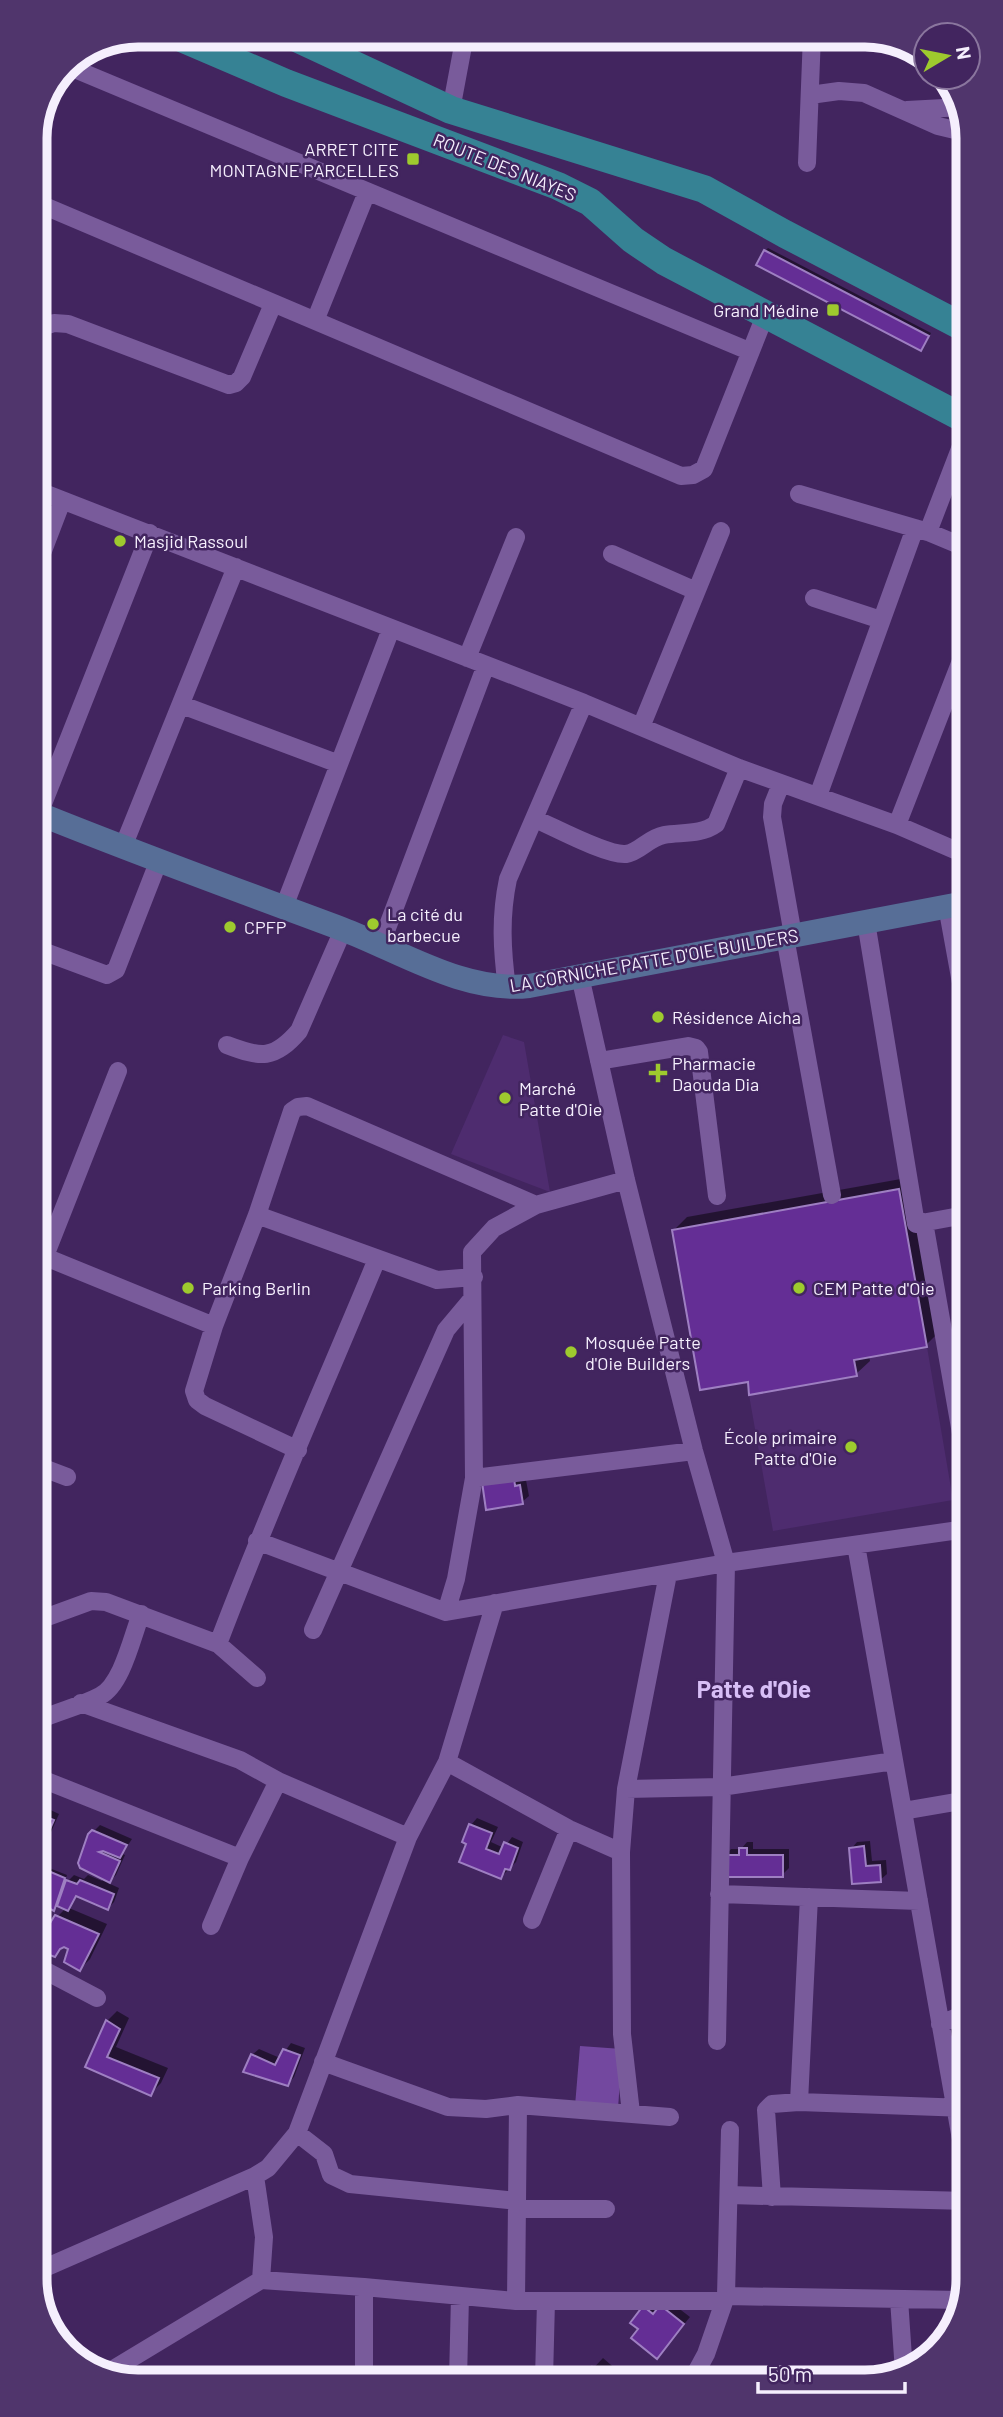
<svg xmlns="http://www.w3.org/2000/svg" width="1003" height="2417" font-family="Barlow,sans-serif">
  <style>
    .built { fill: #4e2c6f }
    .green { fill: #73489f }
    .shadow { fill: #0007 }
    .building { fill: #642e95; stroke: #9e7fc2; stroke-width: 2 }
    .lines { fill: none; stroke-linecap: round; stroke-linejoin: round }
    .street { stroke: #795b9b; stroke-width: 18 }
    .secondary { stroke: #576e97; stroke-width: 24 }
    .primary { stroke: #368294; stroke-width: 28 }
    .poi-dot { fill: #9eca2e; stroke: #42255f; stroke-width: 2.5 }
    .labels { text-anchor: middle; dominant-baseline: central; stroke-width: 5; stroke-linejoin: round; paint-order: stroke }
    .poi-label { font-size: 18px; fill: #f5effd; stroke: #42255f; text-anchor: start }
    .street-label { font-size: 18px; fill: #f5effd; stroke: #42255f }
    .district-label { font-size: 24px; font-weight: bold; fill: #d7bef6; stroke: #42255f }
    .rim { fill: none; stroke: #f5effd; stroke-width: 9 }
  </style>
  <rect width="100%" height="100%" fill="#42255f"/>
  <path class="built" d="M503,1035L524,1042L550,1192L451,1154Z
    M927,1347L953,1500L773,1531L749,1395L857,1376L854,1360Z"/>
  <path class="green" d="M580,2046L622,2049L618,2109L575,2106Z"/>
  <path class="shadow" d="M768,248L931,333L924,346L921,349L765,251Z
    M912,1177L939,1332L926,1345L869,1355L870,1361L856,1374L749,1380L674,1230L687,1217Z
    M520,1471L526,1480L529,1496L522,1502L488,1508Z
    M42,1806L59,1814L44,1848L39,1853V1809Z
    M477,1818L498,1827L491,1842L504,1848L512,1837L523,1842L516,1862L501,1877L464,1841L471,1825Z
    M100,1825L132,1839L122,1854L125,1855L116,1875L108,1883L119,1888L114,1902L108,1908L78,1895L69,1908L107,1924L90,1959L80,1969L71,1948L65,1945L55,1955L57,1917L66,1908L57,1904L53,1909L39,1901V1864L67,1875L63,1886L74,1875L84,1879L88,1875L102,1881L103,1878L90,1835Z
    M870,1841L872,1861L886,1860L887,1874L880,1880L854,1882L851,1849L857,1842Z
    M747,1842H753V1849H789V1868L782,1875L725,1856L731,1849H741Z
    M117,2011L129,2018L116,2047L168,2068L161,2083L151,2093L87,2066L107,2021Z
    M291,2043L305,2048L294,2077L288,2084L252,2055L259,2049L280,2058Z
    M668,2300L690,2317L663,2350L640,2329L645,2307Z
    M603,2358L626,2378L583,2379Z"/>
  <path class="building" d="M764,250L929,336L921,351L756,265Z
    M899,1189L927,1347L854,1360L857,1376L749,1395L748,1382L700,1390L672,1230Z
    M514,1477L515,1486L520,1485L523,1504L486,1510L482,1482Z
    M39,1814L54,1820L39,1854Z
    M469,1824L492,1833L486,1849L499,1854L504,1842L518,1848L510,1870L505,1869L501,1879L459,1862L466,1844L462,1842Z
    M92,1830L127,1845L120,1858L103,1851L99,1852L120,1861L110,1883L80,1868L78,1863L88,1834Z
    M864,1846L866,1866L880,1865L881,1882L852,1884L849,1848Z
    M739,1848H747V1855H783V1877H723V1855H739Z
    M39,1867L65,1878L54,1911L39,1903Z
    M66,1880L77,1884L80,1880L114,1894L108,1910L76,1896L68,1911L57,1906Z
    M55,1915L99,1934L80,1971L64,1962L68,1949L64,1947L60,1949L55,1957L39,1951L47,1928Z
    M106,2020L120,2029L107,2057L159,2078L151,2096L85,2067Z
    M283,2049L300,2055L288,2086L243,2072L251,2054L275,2065Z
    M660,2305L684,2324L657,2359L631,2338L638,2329L630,2323L643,2306L653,2314Z
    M592,2367L605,2379H580Z"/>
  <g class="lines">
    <path class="street" d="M65,65L749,351
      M810,95L839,91L864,93L938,126L963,132
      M451,110L465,35
      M907,110L963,107
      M807,163L812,35
      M35,202L681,476L693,475L704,469L766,313
      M315,321L367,192
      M36,340L42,327L54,323L68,324L229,385L236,383L242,377L273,304
      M36,490L584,703L739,768L897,825L964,854
      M799,494L928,532L963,441
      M928,532L964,547
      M612,554L696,591
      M36,569L62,501
      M814,598L881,620
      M467,658L516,537
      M182,705L339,764
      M641,727L721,531
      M781,784L773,804L772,817L793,935
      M818,796L915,528
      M39,814L150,533
      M535,819C554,827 607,856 626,854C640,852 648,838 664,835C681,832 701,835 716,824L739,768
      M897,825L964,653
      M123,847L236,567
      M947,906L965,1005
      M284,907L391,629
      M866,922L916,1224L965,1215
      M785,937L832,1195
      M381,944L486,665
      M37,949L107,975L116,970L159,860
      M580,976L626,1180L694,1451L726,1563L717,2041
      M507,988C502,950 500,917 508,879L584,703
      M227,1045C261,1058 274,1060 299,1031L343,930
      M599,1061L688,1046L696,1048L699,1052L717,1196
      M257,1215L437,1280L474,1277
      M924,1222L966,1462
      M38,1254L214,1326
      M45,1256L118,1071
      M298,1450L205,1406L197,1400L194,1391L214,1326L257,1215L292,1111L298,1107L307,1106L536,1205
      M38,1466L67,1477
      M474,1478L694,1451
      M257,1541L446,1612L726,1563L966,1529
      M856,1545L968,2179
      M446,1612L456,1579L474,1478L472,1252L494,1228L536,1205L626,1180
      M39,1620L91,1601L106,1602L218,1644L257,1678
      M313,1630L446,1330L472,1299
      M218,1644C267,1514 324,1387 377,1259
      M81,1703L240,1760L278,1781
      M39,1720C59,1711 81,1706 100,1696C122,1685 132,1637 141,1614
      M447,1762L569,1829L621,1852
      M39,1778L240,1858
      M626,1789L721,1787L894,1761
      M903,1811L967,1800
      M719,1894L919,1901
      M532,1920L569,1829
      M211,1926L240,1858L278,1781L408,1837
      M40,1968L97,1998
      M940,2024L967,2013
      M323,2062L448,2107L486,2109L518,2105L670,2117
      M799,2102L809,1897
      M631,2113L622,2034L621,1852L626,1789L668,1574
      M297,2133L324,2154L331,2175L350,2184L517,2201
      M255,2176L264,2237L261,2280
      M729,2195L968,2201
      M772,2197L766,2110L772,2104L799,2102L966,2108
      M517,2209H606
      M40,2270L255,2176L268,2168L297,2133L408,1837L447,1762L495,1603
      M364,2287V2380
      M726,2296L961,2300
      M899,2299L904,2372
      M516,2301L518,2105
      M40,2308L48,2323
      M107,2373L261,2280L364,2287L516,2301H724
      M693,2378L706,2354L726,2296L730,2130
      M544,2379L546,2301
      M458,2380L460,2296"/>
    <path class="secondary" d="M37,813C138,854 240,891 342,929C402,952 464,993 529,986L965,903"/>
    <path class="primary" d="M174,35L286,83L558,186L590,202L633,240L664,261L963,418
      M290,35L451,110L704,189L785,234L963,327"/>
  </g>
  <g class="poi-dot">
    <rect x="406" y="152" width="14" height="14" rx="3.5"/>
    <rect x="826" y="303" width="14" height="14" rx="3.5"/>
    <circle cx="120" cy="541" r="7"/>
    <circle cx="373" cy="924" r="7"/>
    <circle cx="230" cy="927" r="7"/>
    <circle cx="658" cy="1017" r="7"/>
    <path d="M654.5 1062.5h7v7h7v7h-7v7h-7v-7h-7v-7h7z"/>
    <circle cx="505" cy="1098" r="7"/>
    <circle cx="188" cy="1288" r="7"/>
    <circle cx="799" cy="1288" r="7"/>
    <circle cx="571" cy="1352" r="7"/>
    <circle cx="851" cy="1447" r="7"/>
  </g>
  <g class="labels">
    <g class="poi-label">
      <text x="399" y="149" text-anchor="end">ARRET CITE<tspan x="399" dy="21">MONTAGNE PARCELLES</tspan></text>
      <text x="819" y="310" text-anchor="end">Grand Médine</text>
      <text x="134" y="541">Masjid Rassoul</text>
      <text x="387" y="914">La cité du<tspan x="387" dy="21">barbecue</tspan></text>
      <text x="244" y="927">CPFP</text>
      <text x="672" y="1017">Résidence Aicha</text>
      <text x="672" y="1063">Pharmacie<tspan x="672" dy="21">Daouda Dia</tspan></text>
      <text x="519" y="1088">Marché<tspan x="519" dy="21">Patte d'Oie</tspan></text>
      <text x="202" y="1288">Parking Berlin</text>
      <text x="813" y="1288">CEM Patte d'Oie</text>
      <text x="585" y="1342">Mosquée Patte<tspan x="585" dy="21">d'Oie Builders</tspan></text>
      <text x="837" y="1437" text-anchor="end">École primaire<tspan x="837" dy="21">Patte d'Oie</tspan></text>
    </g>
    <g class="street-label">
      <text transform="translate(505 167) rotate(22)">ROUTE DES NIAYES</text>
      <text transform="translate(654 960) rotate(-10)">LA CORNICHE PATTE D'OIE BUILDERS</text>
    </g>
    <g class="district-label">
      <text x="754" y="1688">Patte d'Oie</text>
    </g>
  </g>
  <path d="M0 0H1003V2417H0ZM138 47H865A91 91 0 0 1 956 138V2279A91 91 0 0 1 865 2370H138A91 91 0 0 1 47 2279V138A91 91 0 0 1 138 47Z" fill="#50356c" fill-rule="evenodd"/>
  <path class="rim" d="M138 47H865A91 91 0 0 1 956 138V2279A91 91 0 0 1 865 2370H138A91 91 0 0 1 47 2279V138A91 91 0 0 1 138 47Z"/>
  <g transform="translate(947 56) rotate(80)"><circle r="33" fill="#42255f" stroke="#8a769e" stroke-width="2"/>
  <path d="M0-5L12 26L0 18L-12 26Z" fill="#9eca2e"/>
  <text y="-10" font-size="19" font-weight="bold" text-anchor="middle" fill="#f5effd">N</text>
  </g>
  <path d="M758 2382v10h147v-10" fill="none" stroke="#f5effd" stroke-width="3.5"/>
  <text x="768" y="2382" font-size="21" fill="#f5effd" stroke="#42255f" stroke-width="5" paint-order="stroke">50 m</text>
</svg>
